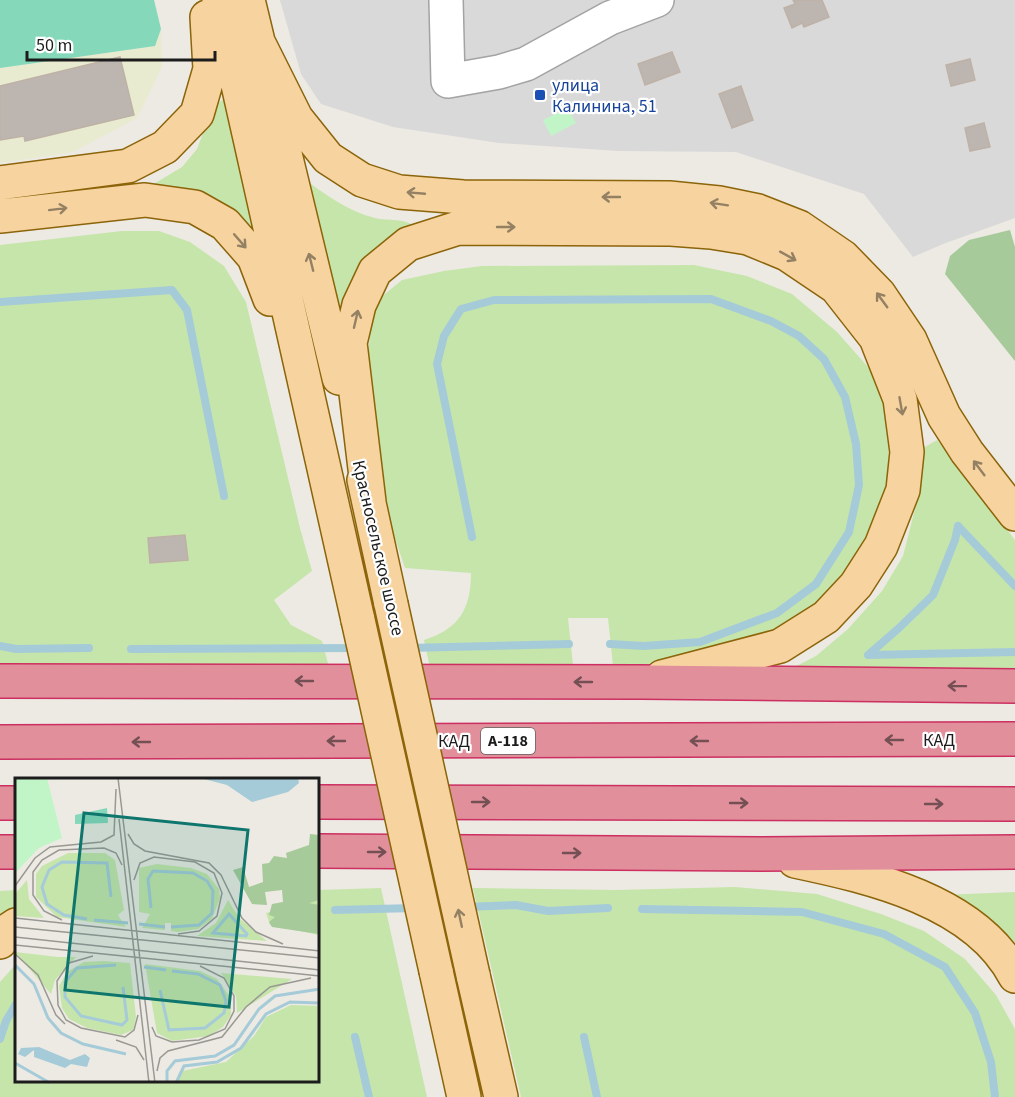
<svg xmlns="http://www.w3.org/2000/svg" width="1015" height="1097" font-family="'Source Sans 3',sans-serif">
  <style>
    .residential { fill: #dad9d9 }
    .farmland { fill: #e8ebcf }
    .grass { fill: #c6e5ab }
    .forest { fill: #a6ca9a }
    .park { fill: #c1f5c7 }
    .pitch { fill: #85d8ba }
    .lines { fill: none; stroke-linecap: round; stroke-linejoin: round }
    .stream { stroke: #a5cbd8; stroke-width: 8 }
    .building { fill: #bdb6b0; stroke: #beb1a6; stroke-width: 1.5 }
    .minor-casing { stroke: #a3a3a3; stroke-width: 36 }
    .major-casing { stroke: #8c6409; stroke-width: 36 }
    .highway-casing { stroke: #cc2f60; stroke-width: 36 }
    .minor { stroke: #fff; stroke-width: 33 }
    .major { stroke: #f6d39f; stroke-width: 33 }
    .highway { stroke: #e08f9b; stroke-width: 33 }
    .major-bridge-casing { stroke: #8c6409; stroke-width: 36; stroke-linecap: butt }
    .major-bridge { stroke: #f6d39f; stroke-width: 33 }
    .oneway { stroke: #948164 }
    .oneway2 { stroke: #745055 }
    .transit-dot { fill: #1a4fb4; stroke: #fff; stroke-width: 2 }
    .labels { text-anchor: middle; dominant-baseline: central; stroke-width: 4.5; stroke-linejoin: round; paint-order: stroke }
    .shield { fill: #fff; stroke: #606060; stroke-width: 1.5 }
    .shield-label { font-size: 16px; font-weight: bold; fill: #1c1c1c }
    .transit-label { font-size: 18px; fill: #164399; stroke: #fff; text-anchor: start }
    .street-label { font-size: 18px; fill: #1c1c1c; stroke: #fff }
    .inset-river { fill: none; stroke: #a5cbd8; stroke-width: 3 }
    .inset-road { fill: none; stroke: #999893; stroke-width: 1.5 }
    .view { fill: #0f766e; fill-opacity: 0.15; stroke: #0f766e; stroke-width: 3 }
    .inset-edge { fill: none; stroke: #1c1c1c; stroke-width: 3 }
  </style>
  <rect width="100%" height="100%" fill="#edeae3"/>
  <path class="residential" d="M280,0H1015V218L943,244L913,257L864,194L736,152L618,151L499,143L393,127L321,104L301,74Z"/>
  <path class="farmland" d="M0,0H154L161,29L162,67L137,118L73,152L0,163Z"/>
  <path class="grass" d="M229,95L258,241L152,185L182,167L197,149L213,107Z
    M301,177C324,193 347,211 375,218C388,221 406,218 415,227L366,260L352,278L333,321Z
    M122,231H159L190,242L224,266L246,302L300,528L312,571L274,600L291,625L322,641L330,671L0,667V245Z
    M694,265L747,276L792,294L837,332L876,376L890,431L886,497L867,541L817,612L776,634L651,668L613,666L608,618H568L573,665L430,668L424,640C459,629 471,609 471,573L405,568L387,515L372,423L366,371L374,303L402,280L444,271L482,266Z
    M937,440L951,456L1015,540V678L775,677L816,656L848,629L882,591L903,556L915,509L923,448Z
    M735,887L817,894L881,914L924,931L965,959L996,995L1015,1029V1097H521L473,888L616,890Z
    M381,888L427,1097H0V982L16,964V1080H318V890Z
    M16,890V914L0,929V891Z
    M1015,892V965L941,895Z"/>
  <path class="forest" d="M1010,230L1015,247V361L945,274L950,256L969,240Z"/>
  <path class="park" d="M568,108L576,123L551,136L543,120Z"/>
  <path class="pitch" d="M0,0H154L161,29L155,46L0,68Z"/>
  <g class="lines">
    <path class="stream" d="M0,302L172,290L187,310L224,496
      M958,526L955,540L933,595L899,628L868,655L1015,652
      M958,526L1015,586
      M472,537L437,364L444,336L461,309L494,300L711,299L771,321L799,336L824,359L845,397L856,444L859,485L849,532L816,584L777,613L700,642L644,646L610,644
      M0,646L16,649L89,648
      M408,648L569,644
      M131,649L357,648
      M466,907L516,905L548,911L608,908
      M642,909L802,912L884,934L945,967L975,1013L991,1062L995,1097
      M335,910L415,908
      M355,1037L369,1097
      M584,1037L597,1097
      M0,1039L6,1021L16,1004"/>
  </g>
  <path class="building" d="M793,0H822L829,17L804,27L802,23L792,28L784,8L795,4Z
    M672,52L680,72L645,85L638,64Z
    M120,57L134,115L25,141L24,136L0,140V86Z
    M970,59L975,80L951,86L946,65Z
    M741,86L753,120L732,128L719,94Z
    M984,123L990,147L970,151L965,128Z
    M185,535L188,560L150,563L148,538Z"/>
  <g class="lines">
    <g class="minor-casing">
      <path id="minor" d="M446,0L448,81L499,72L526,64L610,18L657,0"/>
    </g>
    <g class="major-casing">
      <path id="major" d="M219,0L358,620
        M248,0L339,378
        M258,42L296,118L328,158L362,180L399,192L463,197L669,198L719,203L758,211L799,227L843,257L879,294L910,340L944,416L967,452L1015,514
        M0,183L128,166L165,147L197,114L210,69L207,17
        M0,216L145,200L195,207L225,224L254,257L270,299
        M364,480L391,604
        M369,502L350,343L359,305L375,271L408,244L458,228L671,229L711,232L748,238L787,254L836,287L876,338L900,399L907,452L903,490L881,546L856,585L826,617L780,646L662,677
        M795,861C871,877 976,901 1015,976
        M0,942L10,929L16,925
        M436,971L464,1097
        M473,975L501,1097"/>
    </g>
    <g class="highway-casing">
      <path id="highway" d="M0,681L641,682L1015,686
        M0,742L1015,739
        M318,802L1015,804
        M0,803H16
        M318,851L761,854L1015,852
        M0,852H16"/>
    </g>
    <use href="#minor" class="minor"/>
    <use href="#major" class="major"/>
    <use href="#highway" class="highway"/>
    <g class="major-bridge-casing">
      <path id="major-bridge" d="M391,604L473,975
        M358,620L436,971"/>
    </g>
    <use href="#major-bridge" class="major-bridge"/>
  </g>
  <defs><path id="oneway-shaft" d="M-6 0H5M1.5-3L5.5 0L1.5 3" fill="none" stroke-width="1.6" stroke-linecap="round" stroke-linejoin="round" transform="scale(1.5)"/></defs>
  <g class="oneway">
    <use href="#oneway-shaft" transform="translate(416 193) rotate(-175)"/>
    <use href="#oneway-shaft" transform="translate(611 197) rotate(-180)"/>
    <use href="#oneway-shaft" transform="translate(719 204) rotate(-171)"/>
    <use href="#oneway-shaft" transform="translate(58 209) rotate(-7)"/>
    <use href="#oneway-shaft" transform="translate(506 227)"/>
    <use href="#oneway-shaft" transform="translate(240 241) rotate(49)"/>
    <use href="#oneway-shaft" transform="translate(788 256) rotate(29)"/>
    <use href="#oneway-shaft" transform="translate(311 262) rotate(-104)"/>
    <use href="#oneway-shaft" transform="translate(882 300) rotate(-126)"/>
    <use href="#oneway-shaft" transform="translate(356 319) rotate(-77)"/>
    <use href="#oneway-shaft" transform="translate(901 406) rotate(80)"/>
    <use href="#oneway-shaft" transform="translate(979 468) rotate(-127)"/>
    <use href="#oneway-shaft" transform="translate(460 918) rotate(-102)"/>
  </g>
  <g class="oneway2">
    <use href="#oneway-shaft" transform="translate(304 681) rotate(-180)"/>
    <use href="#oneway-shaft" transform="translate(583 682) rotate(-180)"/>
    <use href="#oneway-shaft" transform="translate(957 686) rotate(-179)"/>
    <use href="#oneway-shaft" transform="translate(894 740) rotate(180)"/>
    <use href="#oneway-shaft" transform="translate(336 741) rotate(180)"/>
    <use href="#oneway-shaft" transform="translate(699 741) rotate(180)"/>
    <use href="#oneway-shaft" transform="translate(141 742) rotate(180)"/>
    <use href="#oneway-shaft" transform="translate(481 802)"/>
    <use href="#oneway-shaft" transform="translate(739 803)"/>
    <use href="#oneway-shaft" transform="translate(934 804)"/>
    <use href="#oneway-shaft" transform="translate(377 852)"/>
    <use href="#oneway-shaft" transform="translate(572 853)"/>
  </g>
  <rect class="transit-dot" x="534" y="89" width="12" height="12" rx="3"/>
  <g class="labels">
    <rect class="shield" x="481" y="728" width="54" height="26" rx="4.5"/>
    <g class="shield-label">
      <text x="508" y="741">А-118</text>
    </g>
    <g class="transit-label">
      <text x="552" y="85">улица<tspan x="552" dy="21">Калинина, 51</tspan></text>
    </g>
    <g class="street-label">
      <text transform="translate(378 548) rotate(77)">Красносельское шоссе</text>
      <text x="939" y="740">КАД</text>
      <text x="454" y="741">КАД</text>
    </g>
  </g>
  <g transform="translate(15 778)">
    <rect width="304" height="304" fill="#edeae3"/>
    <path d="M53,75H90L100,82L109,132L103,137L111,149L42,139L21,119V96L27,88ZM142,86L176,90L192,96L204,111L205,120L197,141L183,151L163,154L156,153V145H150V152L127,150L135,136L124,134V90ZM12,102L14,121L29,140L0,138V116ZM213,122L224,140L252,163L182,158L201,145ZM304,122V157L255,147L251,135ZM0,174L43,179H61L40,202L36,216ZM89,183L115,185L121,239L118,252L106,257L72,250L54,241L47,230L44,208L52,194L69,184ZM130,186L185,193L202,201L215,219L216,237L208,249L194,258L157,263L142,255ZM206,195L277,201L222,235L221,218ZM276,227L304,228V304H161L167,293L211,284L239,258L251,239Z" fill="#c6e5ab"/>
    <path d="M295,56L304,57V122L294,125L304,127V156L257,149L254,144L260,139L254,137L257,126L268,124L267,112L250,114L252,127L237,126L218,92L228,89L234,109L248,104L247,86L254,85L259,78L272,80L271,75L294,67Z" fill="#a6ca9a"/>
    <path d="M0,0H32L47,60L24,70L0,95Z" fill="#c1f5c7"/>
    <path d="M92,30L93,45L60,46V37Z" fill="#85d8ba"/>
    <path d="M185,0H283L284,5L273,14L237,24L212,7ZM24,269L55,282L70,276L75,280L72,289L56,286L50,290L19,279V272L10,279L3,276L6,270Z" fill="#a5cbd8"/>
    <path class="inset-river" d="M136,130L133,101L138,93L178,95L192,103L198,113L197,135L184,147L156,149M214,136L232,156L231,158L198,155ZM72,141L49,137L32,126L27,109L34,92L47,84L92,85L96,119M79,142L113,145M124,146L150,149M0,187L19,206L33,240L46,255L68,266L111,276M101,187L62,190L50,204V219L66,238L107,247L112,242L108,209M129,189L151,192M145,212L154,252L190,250L209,235L211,223L205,207L183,196L157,193M0,285L35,305M152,305V293L160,283L200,278L219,267L244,231L260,218L305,211M161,305L169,288L202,284L226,270L251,236L275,224L305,225"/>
    <path class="inset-road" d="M103,0L140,305M104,41L134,305M113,56L119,66L130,73L194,85L206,97L227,140L241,154L268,166M119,102L125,85L139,79L180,84L199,95L207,115L202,138L184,153L163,156M0,108L20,80L35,69L86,64L99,57L101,11M0,140L305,173M47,142L29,133L18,117V94L27,82L44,72L89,70L101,75L107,87M0,149L305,180M0,159L305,192M0,167L305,198M0,176L23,197L41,237L50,246M78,178L54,185L42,203L43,227L51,242L66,250L110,259L119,252L123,237M137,249L141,258L157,264L184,262L210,251L219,233V218L209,200L185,188M101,262L121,269L129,282M142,293L145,280L153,273L207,259L231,229L255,209L296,200"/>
    <path class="view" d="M69,35L233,52L214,229L50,212Z"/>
    <rect width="304" height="304" class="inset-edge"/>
  </g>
  <path d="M27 51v9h188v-9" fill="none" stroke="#1c1c1c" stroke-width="3"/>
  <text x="36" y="51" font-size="18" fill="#1c1c1c" stroke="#ffffff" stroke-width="4.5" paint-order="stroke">50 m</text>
</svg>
